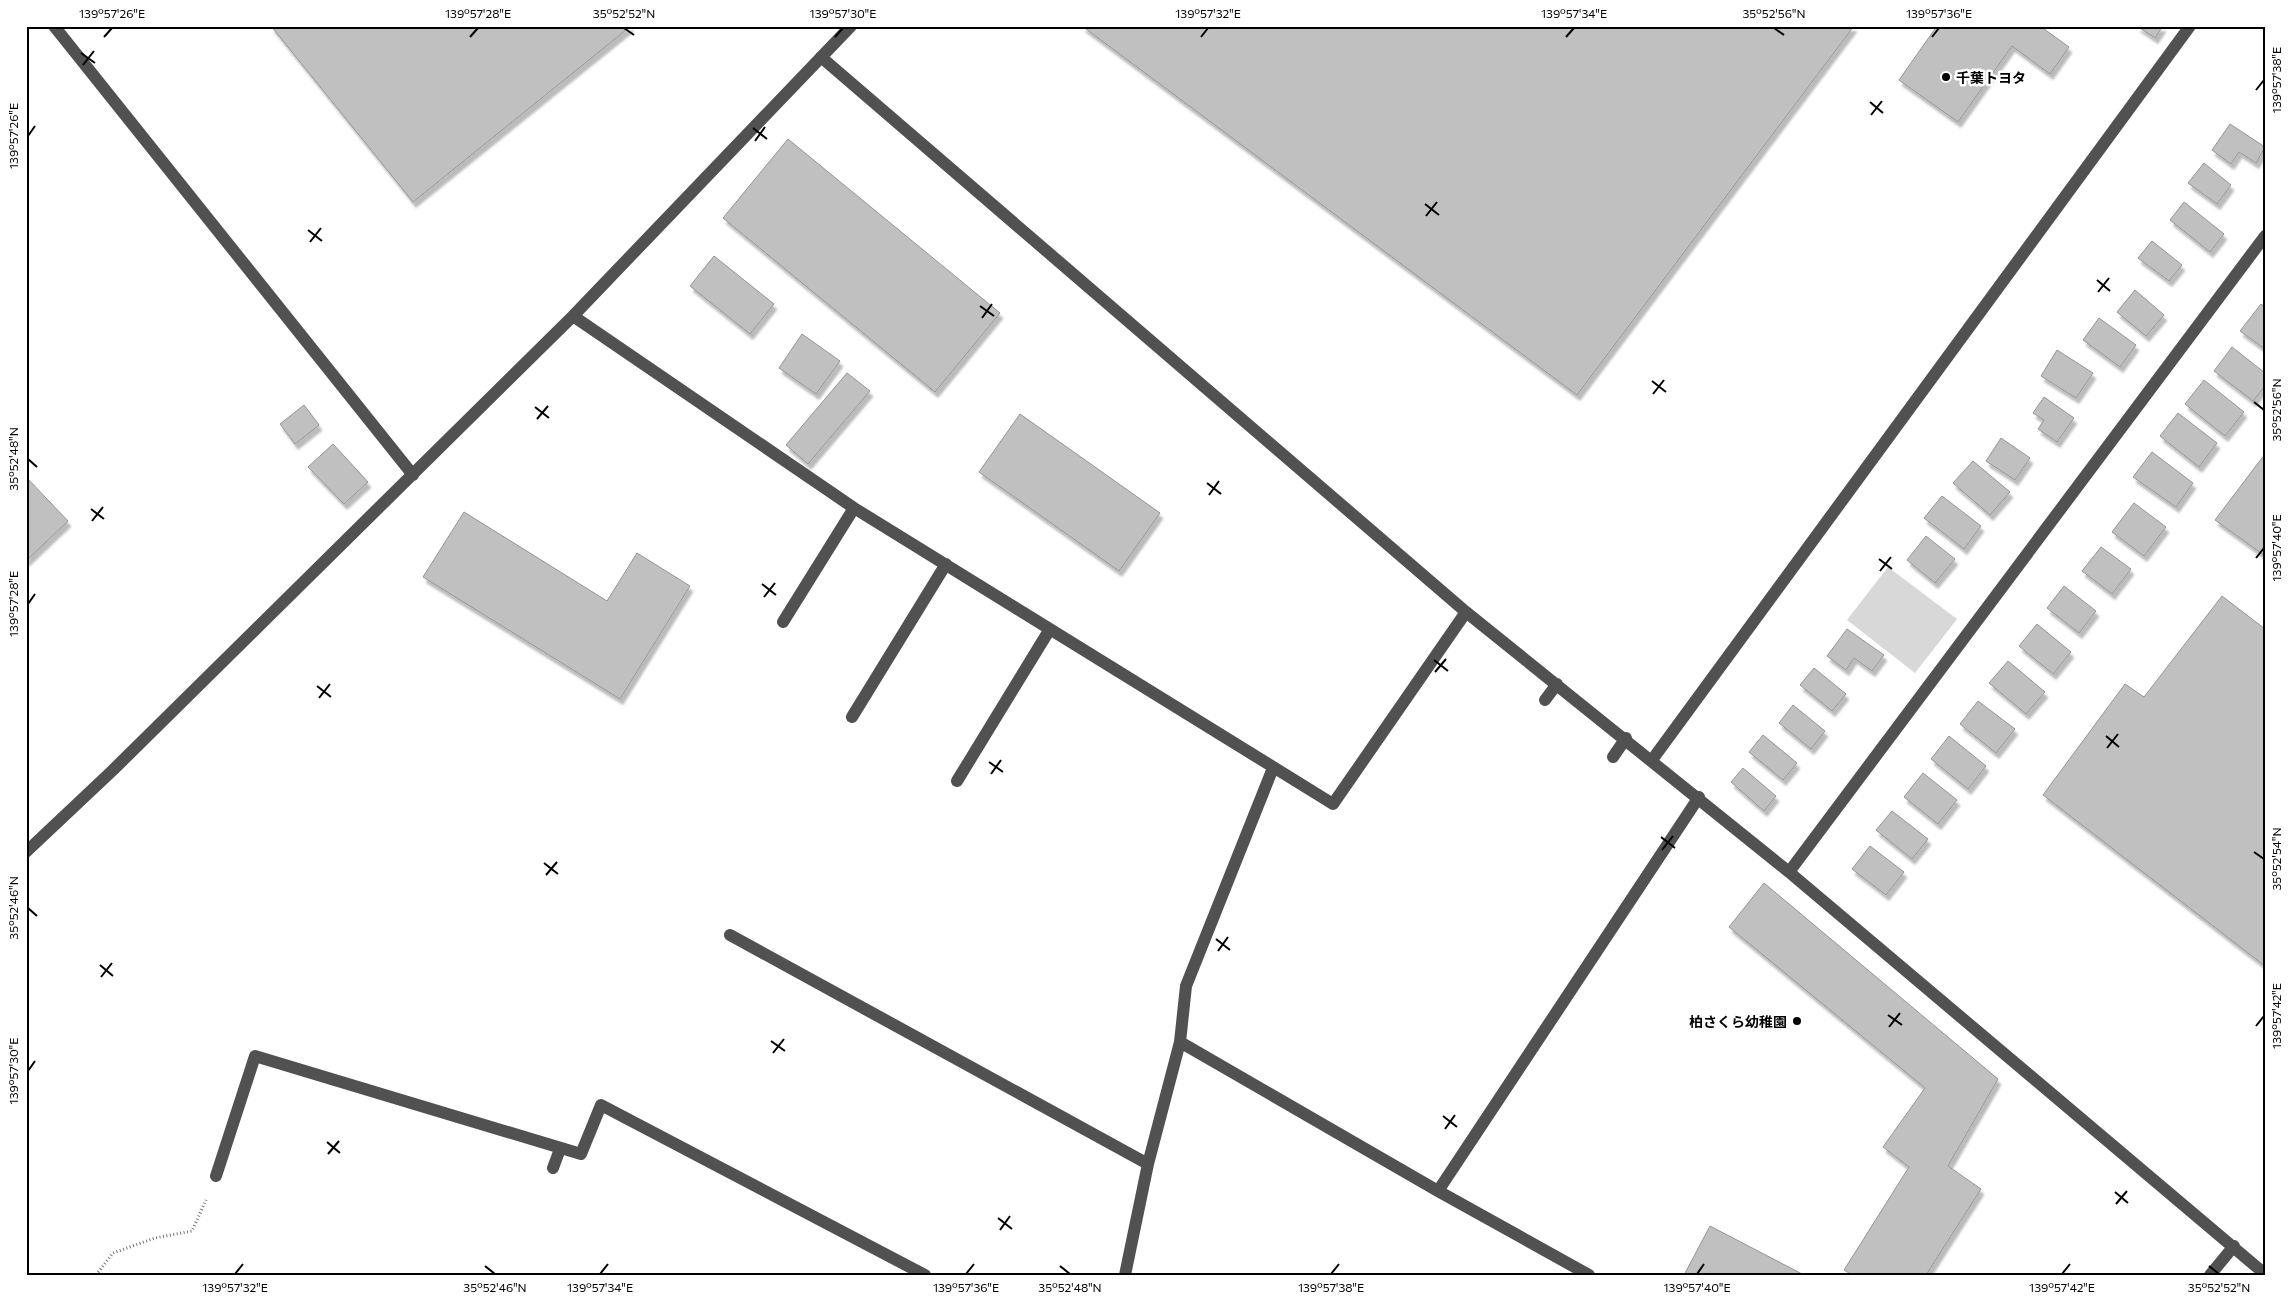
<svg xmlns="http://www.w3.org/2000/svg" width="2291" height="1301" font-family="Commissioner,'Noto Sans JP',sans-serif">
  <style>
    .green { fill: #d8d8d8 }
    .building { fill: #c0c0c0; stroke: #959595; filter: url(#shadow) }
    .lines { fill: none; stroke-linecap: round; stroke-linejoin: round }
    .path { stroke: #737373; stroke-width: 3; stroke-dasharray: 1 2.5; stroke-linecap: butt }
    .minor { stroke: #515151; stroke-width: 12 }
    .ticks { fill: none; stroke: #000; stroke-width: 2 }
    .poi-dot { fill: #000; stroke: #fff; stroke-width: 2 }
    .labels { text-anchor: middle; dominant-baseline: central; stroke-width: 5; stroke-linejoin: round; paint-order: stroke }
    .poi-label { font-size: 14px; font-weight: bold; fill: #000; stroke: #fff; text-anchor: start }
    .neatline { fill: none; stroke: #000; stroke-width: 2 }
    .ticks-label { font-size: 12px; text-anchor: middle; fill: #000 }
  </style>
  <defs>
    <filter id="shadow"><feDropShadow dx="3" dy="5.5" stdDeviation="1" flood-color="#0004"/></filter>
  </defs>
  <rect width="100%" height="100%" fill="#fff"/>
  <path class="green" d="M1888,567L1957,619L1915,673L1847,620Z"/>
  <path class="building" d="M271,26H631L413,202Z
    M1082,26H1854L1577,395Z
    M1937,26H2040L2069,47L2050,74L2012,46L1958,122L1899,80Z
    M2137,26H2163L2155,38Z
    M2230,124L2265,147L2256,163L2239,152L2231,164L2212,150Z
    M788,139L1000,313L935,392L723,218Z
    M2204,163L2231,185L2217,204L2188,183Z
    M2184,202L2224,234L2210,252L2170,220Z
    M2152,241L2182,265L2169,281L2138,258Z
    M714,256L774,304L750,334L690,286Z
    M2135,290L2164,315L2146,336L2117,312Z
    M2261,304L2265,307V349L2240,331Z
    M2099,318L2136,345L2120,367L2083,340Z
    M802,334L840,361L816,394L779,368Z
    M2232,347L2265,373V386L2253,401L2214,371Z
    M2057,350L2093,373L2076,398L2041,376Z
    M847,373L870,391L808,464L786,445Z
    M2204,380L2244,412L2225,436L2185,404Z
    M2044,397L2074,418L2057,442L2038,429L2044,420L2033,413Z
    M304,405L319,425L295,444L280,424Z
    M2178,413L2217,443L2199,467L2160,436Z
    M1020,414L1160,513L1119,571L979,472Z
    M2001,438L2030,458L2015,480L1986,461Z
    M333,444L368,482L344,504L308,467Z
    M2152,452L2193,483L2176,507L2133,477Z
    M2265,454V556L2215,520Z
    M1973,461L2010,492L1990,515L1953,483Z
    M26,477L68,521L26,561Z
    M1942,496L1981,526L1964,549L1924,518Z
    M2134,503L2166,527L2144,556L2112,532Z
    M464,512L607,601L637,553L690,586L620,699L423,577Z
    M1926,536L1955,559L1935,583L1907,560Z
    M2101,547L2131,569L2112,594L2082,571Z
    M2064,586L2096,611L2079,633L2047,608Z
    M2222,596L2265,629V966L2043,795L2125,684L2144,697Z
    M2037,624L2071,652L2053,674L2019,646Z
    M1847,629L1884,655L1872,671L1854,658L1846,670L1827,656Z
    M2008,661L2045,692L2026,714L1989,683Z
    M1814,668L1846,694L1832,711L1800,685Z
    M1978,701L2015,729L1996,753L1960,724Z
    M1793,705L1825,731L1811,749L1779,723Z
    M1763,735L1797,763L1783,780L1749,752Z
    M1949,736L1986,766L1968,789L1931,759Z
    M1743,768L1776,796L1764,811L1731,782Z
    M1923,773L1957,800L1938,824L1904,797Z
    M1892,811L1928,839L1912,859L1876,830Z
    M1870,846L1904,872L1886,895L1852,869Z
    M1764,883L1998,1079L1948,1166L1981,1189L1926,1275H1852L1844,1270L1909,1167L1883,1147L1925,1088L1729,927Z
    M1710,1226L1804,1275H1684Z"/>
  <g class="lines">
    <path class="path" d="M96,1275L113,1253L155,1238L192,1231L206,1200"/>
    <path class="minor" d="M54,26L413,475
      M821,57L1466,612L1789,872L2265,1274
      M573,316L854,508L1333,804L1466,612
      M783,622L854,508
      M1545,700L1557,684
      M852,717L946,564
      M1613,757L1626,738
      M1652,760L2190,26
      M957,781L1050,629
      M26,852L113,770L573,316L851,26
      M1789,872L2265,236
      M730,935L1148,1164
      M1180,1042L1438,1191L1589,1275
      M553,1168L560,1149
      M216,1176L255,1056L581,1154L601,1105L925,1275
      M1438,1191L1699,797
      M1125,1275L1148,1164L1180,1042L1186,986L1273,768
      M2210,1275L2234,1246"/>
  </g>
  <path class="ticks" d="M624,28L634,35M1774,28L1784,35M104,37L112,28M470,37L478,28M835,37L843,28M1201,37L1208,28M1566,37L1574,28M1932,37L1939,28M81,53L95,63M83,65L94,51M2256,90L2264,80M1870,102L1883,113M1871,115L1882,101M753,128L767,139M28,136L35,126M755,141L765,127M1425,204L1439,215M1426,216L1437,202M308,230L322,241M310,242L321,228M2097,280L2110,291M2098,292L2109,278M980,306L994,316M982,318L992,304M1652,381L1666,392M1653,394L1664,380M2254,402L2264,410M535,407L549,418M537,419L548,406M28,459L37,467M1207,483L1221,494M1209,495L1219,481M91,509L104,519M92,521L103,507M2256,558L2264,548M1879,559L1892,569M1880,571L1891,557M762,584L776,595M764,597L775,583M28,604L35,594M1434,660L1448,671M1435,672L1446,659M317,686L331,697M319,698L330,684M2106,736L2119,747M2107,748L2118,734M989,762L1003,772M991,774L1001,760M1661,837L1675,848M1662,850L1673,836M2254,852L2264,859M544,863L558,874M546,875L557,862M28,908L37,916M1216,939L1230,950M1218,951L1228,937M100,965L113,976M101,977L112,963M1888,1015L1902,1025M2256,1026L2264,1016M1889,1027L1900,1013M771,1041L785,1051M773,1053L784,1039M28,1071L35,1061M1443,1116L1457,1127M1445,1129L1455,1115M327,1142L340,1153M328,1154L339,1141M2115,1192L2128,1203M2116,1204L2127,1191M998,1218L1012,1229M1000,1230L1010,1216M485,1266L495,1274M1060,1266L1070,1274M2209,1266L2219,1274M235,1274L243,1264M600,1274L608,1264M966,1274L974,1264M1331,1274L1339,1264M1697,1274L1704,1264M2062,1274L2070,1264"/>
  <g class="poi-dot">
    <circle cx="1946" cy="77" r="5"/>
    <circle cx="1797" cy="1021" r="5"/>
  </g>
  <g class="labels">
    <g class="poi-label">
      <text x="1956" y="77">千葉トヨタ</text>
      <text x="1787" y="1021" text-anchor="end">柏さくら幼稚園</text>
    </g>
  </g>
  <rect width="2291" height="1301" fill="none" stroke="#ffffff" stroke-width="55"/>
  <rect x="28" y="28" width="2236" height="1246" class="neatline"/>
  <g class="ticks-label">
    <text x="112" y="18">139°57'26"E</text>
    <text x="478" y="18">139°57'28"E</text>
    <text x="624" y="18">35°52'52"N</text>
    <text x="843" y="18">139°57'30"E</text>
    <text x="1208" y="18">139°57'32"E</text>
    <text x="1574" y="18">139°57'34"E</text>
    <text x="1774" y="18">35°52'56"N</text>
    <text x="1939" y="18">139°57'36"E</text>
    <text transform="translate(2277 80) rotate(-90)" y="4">139°57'38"E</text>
    <text transform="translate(14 136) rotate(-90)" y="4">139°57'26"E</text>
    <text transform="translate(2277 410) rotate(-90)" y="4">35°52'56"N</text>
    <text transform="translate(14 459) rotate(-90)" y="4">35°52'48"N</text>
    <text transform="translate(2277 548) rotate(-90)" y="4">139°57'40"E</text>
    <text transform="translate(14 604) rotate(-90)" y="4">139°57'28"E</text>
    <text transform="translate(2277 859) rotate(-90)" y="4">35°52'54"N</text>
    <text transform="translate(14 908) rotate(-90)" y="4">35°52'46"N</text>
    <text transform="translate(2277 1016) rotate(-90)" y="4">139°57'42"E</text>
    <text transform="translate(14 1071) rotate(-90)" y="4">139°57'30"E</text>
    <text x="235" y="1292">139°57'32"E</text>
    <text x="495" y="1292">35°52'46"N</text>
    <text x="600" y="1292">139°57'34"E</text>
    <text x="966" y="1292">139°57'36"E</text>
    <text x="1070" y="1292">35°52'48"N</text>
    <text x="1331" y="1292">139°57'38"E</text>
    <text x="1697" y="1292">139°57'40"E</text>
    <text x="2062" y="1292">139°57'42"E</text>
    <text x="2219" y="1292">35°52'52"N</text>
  </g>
</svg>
